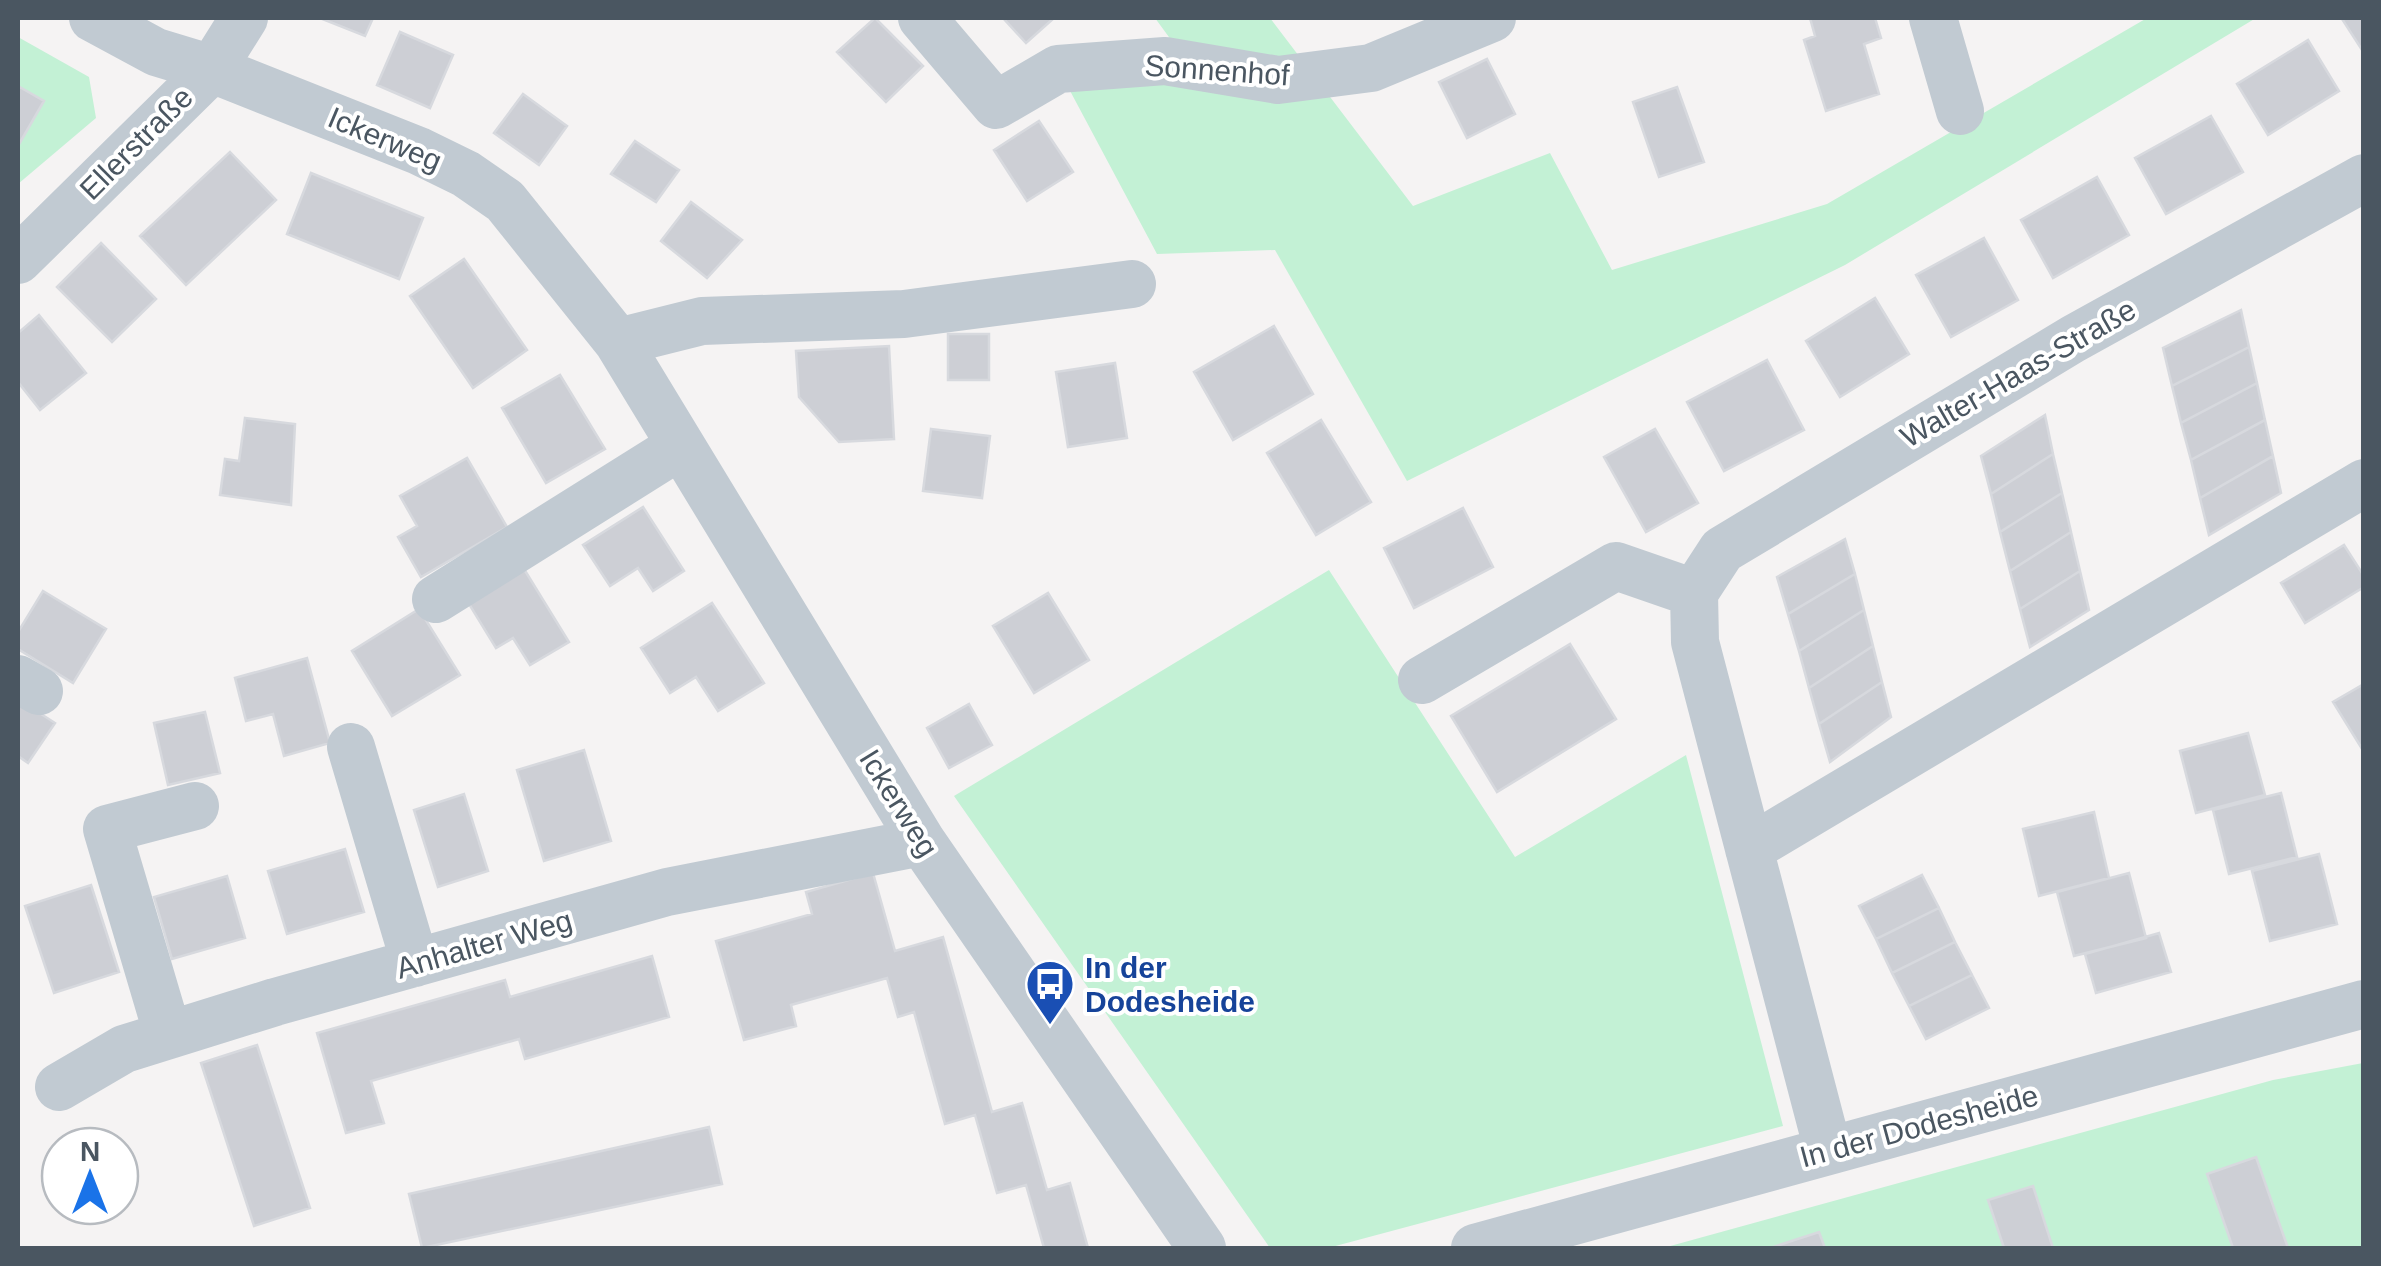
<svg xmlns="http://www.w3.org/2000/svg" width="2381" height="1266" font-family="Helvetica,sans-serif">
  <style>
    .green { fill: #c3f1d5 }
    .building { fill: #cdcfd5; stroke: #d7d9de; stroke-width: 2.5 }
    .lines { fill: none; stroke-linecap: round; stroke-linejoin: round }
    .minor { stroke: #c1cad2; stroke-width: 48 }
    .labels { text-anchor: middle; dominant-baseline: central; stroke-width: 8; stroke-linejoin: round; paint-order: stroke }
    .street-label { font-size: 30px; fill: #4a5661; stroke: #fff }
    .transit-label { font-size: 30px; font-weight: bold; fill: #164399; stroke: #fff; text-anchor: start }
  </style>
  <rect width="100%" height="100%" fill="#f5f3f3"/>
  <path class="green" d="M1155,18H1270L1413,206L1550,153L1612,270L1827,204L2147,18H2256L1845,265L1407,481L1275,250L1157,254L1060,72L1185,59Z
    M18,37L89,77L96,118L18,184Z
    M1329,570L1515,857L1686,755L1783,1126L1328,1248H1270L954,796Z
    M2363,1063V1248H1663L2273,1080Z"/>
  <path class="building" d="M320,18H373L365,36Z
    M875,18L923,66L886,102L837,52Z
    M1003,18H1054L1026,43Z
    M1810,18H1875L1881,38L1864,44L1879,94L1826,111L1804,40L1815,36Z
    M2364,18V53L2342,19Z
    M400,32L453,55L430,108L377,85Z
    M2308,40L2339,91L2268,135L2237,84Z
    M1487,59L1515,114L1467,138L1439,82Z
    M18,86L44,101L18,146Z
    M1677,87L1704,162L1659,177L1633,102Z
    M523,94L567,126L539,165L494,133Z
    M2211,116L2243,172L2166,214L2135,158Z
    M1039,121L1073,172L1027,201L994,150Z
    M635,141L679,170L656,202L611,174Z
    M230,152L276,200L186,285L140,236Z
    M311,173L423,218L399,279L287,234Z
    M2097,177L2129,235L2053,278L2021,220Z
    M691,202L742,240L707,278L661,241Z
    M1984,238L2018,300L1951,337L1916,275Z
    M101,243L156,299L112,342L57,287Z
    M464,259L527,350L473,388L410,296Z
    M1875,298L1909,354L1840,397L1806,341Z
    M2241,310L2249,347L2172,386L2163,348Z
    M39,315L86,373L40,410L18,382V333Z
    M1274,326L1313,394L1233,440L1194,372Z
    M948,334H989V380H948Z
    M889,346L894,439L839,442L799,397L796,351Z
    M2249,347L2257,383L2181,423L2172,386Z
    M1767,360L1804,430L1724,471L1687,402Z
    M1115,363L1127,438L1068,447L1056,372Z
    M560,375L605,449L546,483L502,408Z
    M2257,383L2265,420L2191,460L2181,423Z
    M2045,415L2053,454L1991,494L1981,456Z
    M245,418L295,424L291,505L220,495L225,459L239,461Z
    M1321,420L1371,502L1316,535L1267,453Z
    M2265,420L2273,456L2200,498L2191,460Z
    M931,429L990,436L982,498L923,491Z
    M1655,429L1698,503L1646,532L1604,457Z
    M2053,454L2062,493L2000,532L1991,494Z
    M2273,456L2281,493L2209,535L2200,498Z
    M467,458L507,527L421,577L398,537L417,526L400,496Z
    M2062,493L2071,532L2010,571L2000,532Z
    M643,507L684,571L653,591L638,568L610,586L583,545Z
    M1463,508L1493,567L1414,608L1384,548Z
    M2071,532L2080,571L2020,609L2010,571Z
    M1845,539L1855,574L1788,614L1777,577Z
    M2344,545L2364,576V587L2305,623L2281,583Z
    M524,569L569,642L530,665L513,638L496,648L469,604Z
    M2080,571L2089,610L2030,647L2020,609Z
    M1855,574L1864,610L1799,651L1788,614Z
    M43,591L106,629L73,683L18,649V632Z
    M1048,593L1089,660L1034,693L993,626Z
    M712,603L764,683L718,711L696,677L670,693L641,648Z
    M419,609L460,675L392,716L352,651Z
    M1864,610L1873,646L1809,688L1799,651Z
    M1570,644L1616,719L1497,792L1451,716Z
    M1873,646L1882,682L1819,724L1809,688Z
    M307,658L330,743L284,756L273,714L246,721L235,678Z
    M1882,682L1891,717L1830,762L1819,724Z
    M2364,684V752L2333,702Z
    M18,699L55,723L28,763L18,756Z
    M969,704L992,745L949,768L927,728Z
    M205,712L220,773L168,785L154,723Z
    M2248,733L2265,795L2196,813L2180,751Z
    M584,750L611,841L544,861L517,770Z
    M2281,793L2297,857L2229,874L2213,810Z
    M464,794L488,871L438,887L414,810Z
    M2094,812L2109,878L2039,896L2023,829Z
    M345,849L364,912L287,934L268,871Z
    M2319,854L2337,924L2270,941L2252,871Z
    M873,873L895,951L943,937L992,1112L1022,1103L1047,1190L1070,1183L1088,1248H1044L1026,1185L997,1193L975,1115L945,1124L914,1012L898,1017L887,978L791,1005L796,1026L744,1040L716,941L812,914L806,892Z
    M2129,873L2146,938L2074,956L2057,892Z
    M1922,875L1939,908L1876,939L1859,906Z
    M227,876L245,938L172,959L154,897Z
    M91,885L119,972L54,993L25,906Z
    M1939,908L1955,942L1892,973L1876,939Z
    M2159,933L2171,972L2096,993L2085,954Z
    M1955,942L1972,975L1909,1006L1892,973Z
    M652,956L669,1017L525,1059L519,1039L371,1081L384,1123L346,1133L317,1033L505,980L510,997Z
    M1972,975L1989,1008L1926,1039L1909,1006Z
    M257,1045L310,1208L254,1226L201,1063Z
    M709,1127L722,1184L422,1248L409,1194Z
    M2256,1157L2288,1248H2233L2207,1174Z
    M2033,1186L2053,1248H2004L1988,1200Z
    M1819,1232L1825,1248H1774L1773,1247Z"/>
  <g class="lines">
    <path class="minor" d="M93,18L156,52L212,69L419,151L466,174L505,201L618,342L922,842L1202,1248
      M922,18L996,105L1058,69L1165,61L1278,80L1371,68L1492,18
      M1933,18L1960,111
      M18,260L212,69L244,18
      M618,342L702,321L904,314L1132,284
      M436,599L680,446
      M18,679L39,691
      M1422,680L1616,566L1694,593
      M351,747L415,963
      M1749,849L2364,483
      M168,1035L107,829L195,806
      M59,1087L124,1049L275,1002L667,892L922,842
      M1828,1150L1695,642L1694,593L1722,550L2073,339L2364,178
      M1475,1248L2364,1004"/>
  </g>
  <defs>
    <g id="bus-pin" transform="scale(2.5)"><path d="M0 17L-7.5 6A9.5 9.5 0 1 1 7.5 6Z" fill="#1a4fb4" stroke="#fff"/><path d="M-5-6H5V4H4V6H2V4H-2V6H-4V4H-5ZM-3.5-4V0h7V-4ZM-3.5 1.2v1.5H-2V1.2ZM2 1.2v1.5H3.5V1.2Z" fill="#fff"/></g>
  </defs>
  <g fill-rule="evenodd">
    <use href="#bus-pin" x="1050" y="984"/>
  </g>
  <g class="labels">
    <g class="street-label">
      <text transform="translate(1217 70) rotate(4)">Sonnenhof</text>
      <text transform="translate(385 139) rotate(23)">Ickerweg</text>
      <text transform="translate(136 143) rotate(-45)">Ellerstraße</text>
      <text transform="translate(2018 373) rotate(-30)">Walter-Haas-Straße</text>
      <text transform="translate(899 803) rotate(58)">Ickerweg</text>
      <text transform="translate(484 944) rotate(-16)">Anhalter Weg</text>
      <text transform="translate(1919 1126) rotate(-15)">In der Dodesheide</text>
    </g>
    <g class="transit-label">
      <text x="1085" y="967">In der<tspan x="1085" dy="34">Dodesheide</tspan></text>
    </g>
  </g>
  <rect width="2381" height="1266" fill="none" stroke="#4a5661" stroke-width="40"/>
  <g transform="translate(90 1176)"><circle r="48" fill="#ffffff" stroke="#b7bbc0" stroke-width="2.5"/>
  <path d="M0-8L18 38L0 25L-18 38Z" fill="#1a73e8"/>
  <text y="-15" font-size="28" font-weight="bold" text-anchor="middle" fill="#4a5661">N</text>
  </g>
</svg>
